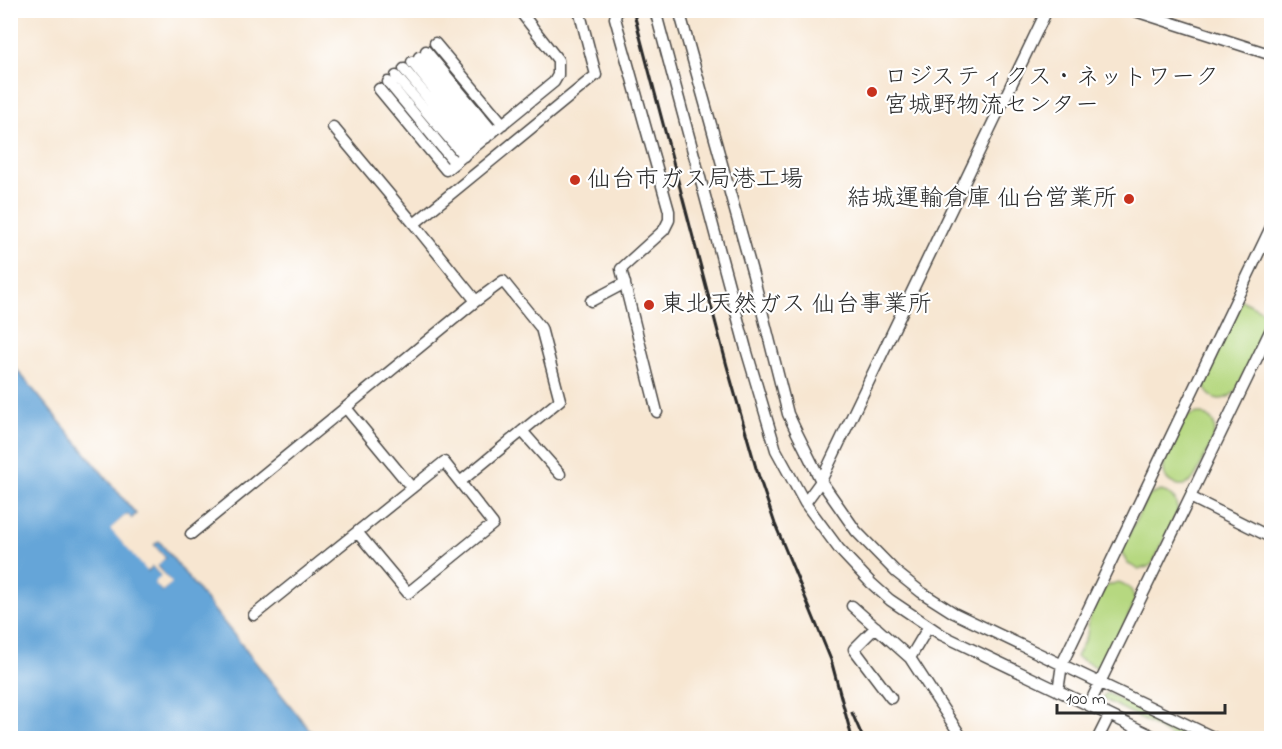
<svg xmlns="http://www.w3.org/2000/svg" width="1282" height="749" font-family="'Indie Flower','Klee One',sans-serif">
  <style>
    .green { fill: #b6d880; stroke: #708256; stroke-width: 1.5 }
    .water { fill: #65a5d8; stroke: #486882; stroke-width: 1.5 }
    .pier { fill: #f7e6d1 }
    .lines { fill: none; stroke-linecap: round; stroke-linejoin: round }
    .minor-casing { stroke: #4a4744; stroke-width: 13 }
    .minor { stroke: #fff; stroke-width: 10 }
    .rail { stroke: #2b2b2b; stroke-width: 3 }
    .poi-dot { fill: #c8321e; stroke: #fff; stroke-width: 2 }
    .labels { text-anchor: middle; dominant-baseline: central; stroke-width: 4.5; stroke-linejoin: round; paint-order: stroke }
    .poi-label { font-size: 24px; fill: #2b2b2b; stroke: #fff; text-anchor: start }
  </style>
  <rect width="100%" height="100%" fill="#fff"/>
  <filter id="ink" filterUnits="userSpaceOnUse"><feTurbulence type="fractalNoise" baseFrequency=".0167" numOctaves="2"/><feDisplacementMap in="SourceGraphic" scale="12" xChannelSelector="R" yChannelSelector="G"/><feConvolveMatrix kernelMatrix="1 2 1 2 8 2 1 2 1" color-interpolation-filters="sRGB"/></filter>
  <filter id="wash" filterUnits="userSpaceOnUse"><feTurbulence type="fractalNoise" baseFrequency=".008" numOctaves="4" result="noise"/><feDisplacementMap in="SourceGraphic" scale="24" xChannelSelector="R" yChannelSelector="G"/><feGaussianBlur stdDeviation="1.35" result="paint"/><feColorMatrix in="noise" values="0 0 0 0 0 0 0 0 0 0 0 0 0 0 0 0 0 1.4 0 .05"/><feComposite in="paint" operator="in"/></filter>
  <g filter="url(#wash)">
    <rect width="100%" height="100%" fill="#f7e6d1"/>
    <path class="green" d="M1241,300L1271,315L1237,389C1225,406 1204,400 1203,379Z
      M1198,413C1228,420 1210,446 1202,462C1199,469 1196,478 1190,482C1185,486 1178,486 1172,483C1151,472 1176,435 1183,420L1187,416Z
      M1161,491L1167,493L1175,500L1178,511L1153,563L1148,567L1138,569L1128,564L1122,554V549L1146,499L1150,495Z
      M1118,582C1129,585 1134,591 1135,602L1102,670L1076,657L1087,635L1089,618L1103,590L1107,586Z
      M1105,694H1109L1200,738H1174L1131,713L1105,700L1103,697Z"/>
    <path class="water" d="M13,365L136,514L131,519L127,514L111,529L148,571L152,566L162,577L155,583L162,591L171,583L157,565L165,558L154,545L159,541L316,738H11L10,368Z"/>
    <path class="pier" d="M127,514L133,521H130L127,518L115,529L148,567L151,564H154L161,557L152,547V543L165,558L157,566L172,583L162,591L154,583L161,576L152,566L147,571L110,529Z"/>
  </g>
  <g filter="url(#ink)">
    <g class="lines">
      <g class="minor-casing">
        <path id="minor" d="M617,10L615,18L669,211V220L664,230L621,269L657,412
          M655,10L746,349L776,450L805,503L839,549L871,583L890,600L942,635L1157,738
          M679,10L753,275L788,414L797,433L821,481L856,531L896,572L921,592L954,613L1215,738
          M1132,10L1272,55
          M435,43L503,124
          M426,51L493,132
          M419,57L486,138
          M412,62L478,144
          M404,69L471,150
          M396,76L464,156
          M388,82L455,163
          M379,89L446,170L554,82L558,75V60L519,10
          M333,127L414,224
          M591,301L625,283
          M346,408L412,488
          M522,431L560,474
          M460,482L560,400L541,328L503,281L476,301
          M1190,497L1272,538
          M805,503L821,481L1047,10
          M191,534L476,301L414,224L596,75L579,10
          M852,606L910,658
          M254,615L444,462L493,524L408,593L357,532
          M929,626L910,658L962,738
          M876,627L854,649L891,698
          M1058,691L1062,664L1272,225
          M1089,705L1190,497L1272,327
          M1098,738L1109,716"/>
      </g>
      <use href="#minor" class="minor"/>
      <path class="rail" d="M633,10L727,366L756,468L775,524L831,660L852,738
        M852,713L863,738"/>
    </g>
  </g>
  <g class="poi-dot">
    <circle cx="872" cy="92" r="6"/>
    <circle cx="575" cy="180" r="6"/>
    <circle cx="1129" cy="199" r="6"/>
    <circle cx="649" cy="305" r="6"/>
  </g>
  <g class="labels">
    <g class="poi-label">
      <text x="884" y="78">ロジスティクス・ネットワーク<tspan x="884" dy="28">宮城野物流センター</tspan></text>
      <text x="587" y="180">仙台市ガス局港工場</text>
      <text x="1117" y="199" text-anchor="end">結城運輸倉庫 仙台営業所</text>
      <text x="661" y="305">東北天然ガス 仙台事業所</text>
    </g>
  </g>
  <rect width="1282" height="749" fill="none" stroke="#fff" stroke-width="36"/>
  <path d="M1057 704v9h168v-9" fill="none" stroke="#2b2b2b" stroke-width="3"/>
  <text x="1066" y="704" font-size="18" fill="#2b2b2b" stroke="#ffffff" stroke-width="4.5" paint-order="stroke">100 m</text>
</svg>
